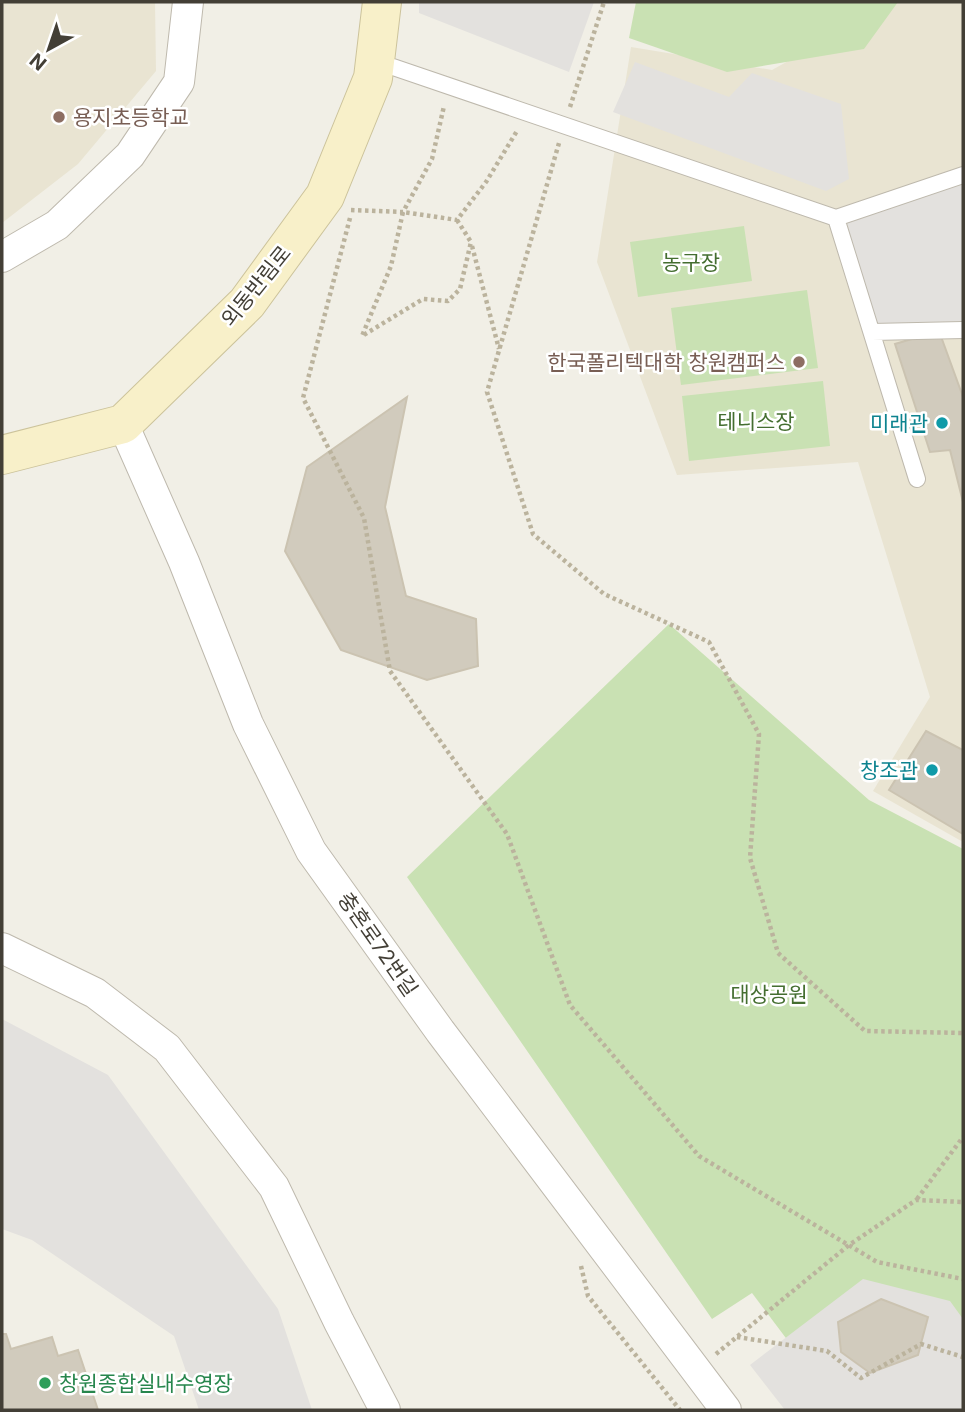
<svg xmlns="http://www.w3.org/2000/svg" width="965" height="1412" font-family="Inter,'Noto Sans KR',sans-serif">
  <style>
    .education { fill: #e9e4d2 }
    .green { fill: #c9e1b3 }
    .parking { fill: #e3e1de }
    .building { fill: #d1cbbd; stroke: #cbc3b1; stroke-width: 2 }
    .lines { fill: none; stroke-linecap: round; stroke-linejoin: round }
    .lane-casing { stroke: #beb9ad; stroke-width: 18 }
    .street-casing { stroke: #beb9ad; stroke-width: 32 }
    .secondary-casing { stroke: #ccc39b; stroke-width: 40 }
    .path { stroke: #bbb39d; stroke-width: 4.5; stroke-dasharray: 3.5 3.5; stroke-linecap: butt }
    .lane { stroke: #fff; stroke-width: 16 }
    .street { stroke: #fff; stroke-width: 30 }
    .secondary { stroke: #f8f0c9; stroke-width: 38 }
    .education-dot { fill: #8d6e63; stroke: #fff; stroke-width: 2.5 }
    .culture-dot { fill: #0f9aa8; stroke: #fff; stroke-width: 2.5 }
    .leisure-dot { fill: #2e9e5b; stroke: #fff; stroke-width: 2.5 }
    .labels { text-anchor: middle; dominant-baseline: central; stroke-width: 5; stroke-linejoin: round; paint-order: stroke }
    .education-label { font-size: 21px; fill: #785e54; stroke: #fff; text-anchor: start }
    .park-label { font-size: 21px; fill: #446e30; stroke: #fff }
    .street-label { font-size: 21px; fill: #433f36; stroke: #fff }
    .culture-label { font-size: 21px; fill: #0d838f; stroke: #fff; text-anchor: end }
    .leisure-label { font-size: 21px; fill: #27864d; stroke: #fff; text-anchor: start }
  </style>
  <rect width="100%" height="100%" fill="#f1efe6"/>
  <path class="education" d="M2,2H155L156,71L78,164L2,223Z
    M882,2H963V842L873,791L930,697L858,462L677,475L597,262L631,47L772,70L880,10Z"/>
  <path class="green" d="M636,2H898L864,49L727,72L629,38Z
    M744,226L752,281L638,297L630,242Z
    M807,290L818,368L681,385L671,308Z
    M823,381L830,446L689,461L682,396Z
    M669,624L869,800L963,849V1410H840L752,1293L712,1319L407,877Z"/>
  <path class="parking" d="M419,2H594L569,72L419,13Z
    M635,62L729,97L752,73L841,104L849,179L826,191L613,112Z
    M963,175V330L872,332L836,218Z
    M2,1019L108,1075L278,1309L312,1410H199L174,1336L32,1240L2,1229Z
    M863,1279L950,1301L963,1319V1410H785L750,1365Z"/>
  <path class="building" d="M939,331L963,397V502L950,450L930,452L895,344Z
    M407,397L385,507L406,596L476,619L478,666L427,680L341,650L285,551L307,467Z
    M926,731L963,750V834L889,790Z
    M881,1299L928,1317L918,1355L870,1373L841,1352L838,1322Z
    M2,1334H6L11,1349L52,1337L58,1356L78,1350L98,1410H2Z"/>
  <g class="lines">
    <g class="lane-casing">
      <path id="lane" d="M393,67L836,218L963,175
        M836,218L917,479
        M872,332L963,330"/>
    </g>
    <g class="street-casing">
      <path id="street" d="M2,257L57,225L130,155L179,82L188,2
        M123,424L184,562L248,724L311,851L440,1031L726,1410
        M2,948L95,993L167,1048L274,1187L339,1322L385,1410"/>
    </g>
    <g class="secondary-casing">
      <path id="secondary" d="M2,455L123,424L247,303L325,196L373,78L382,2"/>
    </g>
    <path class="path" d="M570,107L604,2
      M559,143L487,392L533,534L604,594L709,642L759,734L750,858L778,953L865,1031L963,1033
      M351,210L403,212L432,159L444,106
      M350,218L303,398L364,518L390,671L507,834L570,1005L699,1156L877,1262L963,1279
      M457,220L471,242L460,289L448,301L423,299L362,336L391,266L403,212L457,220L486,182L517,131
      M472,246L499,349
      M917,1199L963,1137
      M581,1266L588,1296L680,1410
      M737,1337L827,1351L861,1378L921,1344L963,1357
      M716,1354L849,1245L916,1200L963,1202"/>
    <use href="#lane" class="lane"/>
    <use href="#street" class="street"/>
    <use href="#secondary" class="secondary"/>
  </g>
  <g class="education-dot">
    <circle cx="59" cy="117" r="7"/>
    <circle cx="799" cy="362" r="7"/>
  </g>
  <g class="culture-dot">
    <circle cx="942" cy="423" r="7"/>
    <circle cx="932" cy="770" r="7"/>
  </g>
  <circle class="leisure-dot" cx="45" cy="1383" r="7"/>
  <g class="labels">
    <g class="education-label">
      <text x="73" y="117">용지초등학교</text>
      <text x="785" y="362" text-anchor="end">한국폴리텍대학 창원캠퍼스</text>
    </g>
    <g class="park-label">
      <text x="691" y="262">농구장</text>
      <text x="756" y="421">테니스장</text>
      <text x="769" y="994">대상공원</text>
    </g>
    <g class="street-label">
      <text transform="translate(256 286) rotate(-51)">외동반림로</text>
      <text transform="translate(378 944) rotate(55)">충혼로72번길</text>
    </g>
    <g class="culture-label">
      <text x="928" y="423">미래관</text>
      <text x="918" y="770">창조관</text>
    </g>
    <g class="leisure-label">
      <text x="59" y="1383">창원종합실내수영장</text>
    </g>
  </g>
  <rect width="965" height="1412" fill="none" stroke="#433f36" stroke-width="7"/>
  <g transform="translate(49 49) rotate(220)" stroke="#ffffff" stroke-width="5" paint-order="stroke">
  <path d="M0-5L12 26L0 18L-12 26Z" fill="#433f36"/>
  <text y="-10" font-size="19" font-weight="bold" text-anchor="middle" fill="#433f36">N</text>
  </g>
</svg>
